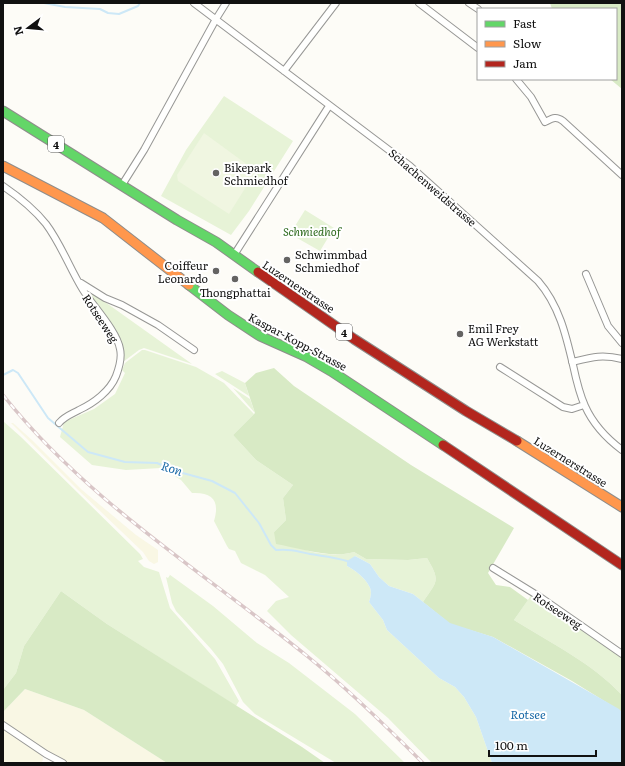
<svg xmlns="http://www.w3.org/2000/svg" width="625" height="766" font-family="Literata,serif">
  <style>
    .farmland { fill: #f9f7e4 }
    .green { fill: #e7f3d7 }
    .forest { fill: #d8eac5 }
    .pitch { fill: #f0f6e1 }
    .water { fill: #cde8f7 }
    .lines { fill: none; stroke-linecap: round; stroke-linejoin: round }
    .stream { stroke: #cde8f7; stroke-width: 2 }
    .street-casing { stroke: #979795; stroke-width: 8 }
    .fast-casing { stroke: #8e8d8b; stroke-width: 11 }
    .slow-casing { stroke: #8e8d8b; stroke-width: 11 }
    .jam-casing { stroke: #8e8d8b; stroke-width: 11 }
    .street { stroke: #fffffe; stroke-width: 6 }
    .fast { stroke: #63d668; stroke-width: 9 }
    .slow { stroke: #ff974d; stroke-width: 9 }
    .jam { stroke: #b3261e; stroke-width: 9 }
    .rail-casing { stroke: #d9c6c7; stroke-width: 3.5 }
    .rail { stroke: #fff; stroke-width: 2; stroke-dasharray: 6; stroke-linecap: butt }
    .poi-dot { fill: #646362; stroke: #fff; stroke-width: 1.5 }
    .labels { text-anchor: middle; dominant-baseline: central; stroke-width: 4; stroke-linejoin: round; paint-order: stroke }
    .shield { fill: #fff; stroke: #585858; stroke-width: 1 }
    .shield-label { font-size: 10px; font-weight: bold; fill: #111 }
    .poi-label { font-size: 11px; fill: #111; stroke: #fff; text-anchor: start }
    .street-label { font-size: 11px; fill: #111; stroke: #fff }
    .park-label { font-size: 11px; font-style: italic; fill: #2f6b1f; stroke: #fff }
    .water-label { font-size: 12px; font-style: italic; fill: #1768a6; stroke: #fff }
  </style>
  <rect width="100%" height="100%" fill="#fdfcf7"/>
  <path class="farmland" d="M11,423H13L33,441L82,490L136,535L158,550V562L154,564L149,561L143,552L77,489Z
    M25,689L84,710L167,763H66L47,752L3,722V712Z
    M3,727L42,753L43,760L41,763H3Z"/>
  <path class="green" d="M224,96L293,141L249,211L231,235L161,196L186,150Z
    M305,210L334,228L320,251L290,234Z
    M84,287L192,364L144,348L139,350L123,362V352L120,340Z
    M142,350H145L196,367L224,383L254,414L233,435L256,460L293,485L283,498L286,520L274,532C282,537 290,543 298,547C313,554 338,557 354,552L366,559L408,560L427,558C441,582 437,581 423,602L413,594L389,586L379,577L370,564L355,556L347,566C355,570 365,578 369,586C372,590 371,597 369,602L383,620L387,630L439,678L455,687L464,697L476,717L492,763H432L388,718L291,635L267,611L276,601L289,597L265,575L241,563L235,551L229,549L227,546L214,521C220,501 213,492 192,493L181,480L161,468L126,470L92,465L60,437L64,422L94,409L115,394L125,373L122,370L125,363Z
    M222,371L245,383L249,396L215,374Z
    M233,388L250,399L255,413Z
    M3,421L21,437L140,554L143,559L138,561L144,567L159,572L170,608L215,659L239,701L236,706L107,624L61,591L24,646L16,673L3,690Z
    M166,572L213,606L257,643L289,663L355,714L405,763H336L255,714L243,702L223,664L211,649L176,611L172,603L166,577L168,578L170,575Z
    M532,594L622,657V695C592,663 551,643 514,620Z"/>
  <path class="forest" d="M550,3H622V89L610,79H616V9H552Z
    M274,368L294,386L411,465L514,528L488,573L496,585L510,587L528,600L514,620C551,643 592,663 622,695V712L572,681L493,637L450,624L423,602C437,581 441,582 427,558L408,560L366,559L354,552C331,559 299,548 276,544L274,532L286,520L283,498L293,485L256,460L233,435L255,413L245,383L256,373Z
    M61,591L107,624L302,747L325,763H167L84,710L25,689L3,712V690L16,673L24,646Z"/>
  <path class="pitch" d="M204,133L256,171L229,214L178,181L177,175Z"/>
  <path class="water" d="M355,556L370,564L379,577L389,586L413,594L450,623L493,637L619,709L622,712V763H492L476,717L464,697L455,687L439,678L387,630L383,620L369,602C371,597 372,590 369,586C365,578 355,570 347,566V561Z"/>
  <g class="lines">
    <path class="stream" d="M18,3H44L65,7L100,9L108,13L119,14L138,6L140,3
      M3,375L13,370L18,373L48,418L88,452L125,462L157,463L179,472L212,481L235,493L259,523L271,545L276,550C291,549 296,551 310,554C322,556 334,557 347,561"/>
    <g class="street-casing">
      <path id="street" d="M194,3L410,166L538,281C559,305 566,335 573,365C576,379 579,393 585,406C593,424 606,438 622,450
        M419,3L478,48
        M469,3L478,9
        M284,71L336,3
        M516,79L531,97L545,122C553,118 556,116 563,121L622,175
        M122,185L144,150L216,19L226,3
        M3,186C19,197 34,209 46,224C61,244 70,269 83,290C93,306 117,331 120,349C122,357 119,368 116,376C110,391 94,403 79,410C72,414 65,416 59,423
        M234,255L329,106
        M586,274L608,326L622,343
        M81,283L105,298L122,305L158,325L194,350
        M572,362C592,357 602,354 622,359
        M500,367L563,407L572,409L584,405
        M493,568L540,597L622,654
        M3,725L46,754L63,763"/>
    </g>
    <g class="fast-casing">
      <path id="fast" d="M3,111L177,220L216,242L258,272
        M189,285L228,315L260,336L307,357L331,371L443,445"/>
    </g>
    <g class="slow-casing">
      <path id="slow" d="M3,166L103,218L189,285
        M517,441L622,507"/>
    </g>
    <g class="jam-casing">
      <path id="jam" d="M258,272L354,339L466,411L517,441
        M443,445L622,565"/>
    </g>
    <use href="#street" class="street"/>
    <use href="#fast" class="fast"/>
    <use href="#slow" class="slow"/>
    <use href="#jam" class="jam"/>
    <g class="rail-casing">
      <path id="rail" d="M3,395C87,501 203,572 307,656C348,689 386,726 423,763"/>
    </g>
    <use href="#rail" class="rail"/>
  </g>
  <g class="poi-dot">
    <circle cx="216" cy="173" r="4"/>
    <circle cx="287" cy="260" r="4"/>
    <circle cx="216" cy="271" r="4"/>
    <circle cx="235" cy="279" r="4"/>
    <circle cx="460" cy="334" r="4"/>
  </g>
  <g class="labels">
    <g class="shield">
      <rect x="48" y="136" width="16" height="16" rx="3"/>
      <rect x="336" y="324" width="16" height="16" rx="3"/>
    </g>
    <g class="shield-label">
      <text x="56" y="144">4</text>
      <text x="344" y="332">4</text>
    </g>
    <g class="poi-label">
      <text x="224" y="167">Bikepark<tspan x="224" dy="13">Schmiedhof</tspan></text>
      <text x="295" y="254">Schwimmbad<tspan x="295" dy="13">Schmiedhof</tspan></text>
      <text x="208" y="265" text-anchor="end">Coiffeur<tspan x="208" dy="13">Leonardo</tspan></text>
      <text x="235" y="292" text-anchor="middle">Thongphattai</text>
      <text x="468" y="328">Emil Frey<tspan x="468" dy="13">AG Werkstatt</tspan></text>
    </g>
    <g class="street-label">
      <text transform="translate(433 187) rotate(41)">Schachenweidstrasse</text>
      <text transform="translate(299 286) rotate(34)">Luzernerstrasse</text>
      <text transform="translate(101 318) rotate(57)">Rotseeweg</text>
      <text transform="translate(298 341) rotate(28)">Kaspar-Kopp-Strasse</text>
      <text transform="translate(571 461) rotate(32)">Luzernerstrasse</text>
      <text transform="translate(558 610) rotate(34)">Rotseeweg</text>
    </g>
    <g class="park-label">
      <text x="312" y="231">Schmiedhof</text>
    </g>
    <g class="water-label">
      <text transform="translate(172 468) rotate(18)">Ron</text>
      <text x="528" y="714">Rotsee</text>
    </g>
  </g>
  <rect width="625" height="766" fill="none" stroke="#111111" stroke-width="8"/>
  <rect x="477" y="8" width="140" height="72" fill="#ffffff" stroke="#a0a0a0"/>
  <rect x="485" y="21" width="20" height="6" fill="#63d668" stroke="#a0a0a0"/>
  <text x="513" y="28" font-size="12" fill="#111111">Fast</text>
  <rect x="485" y="41" width="20" height="6" fill="#ff974d" stroke="#a0a0a0"/>
  <text x="513" y="48" font-size="12" fill="#111111">Slow</text>
  <rect x="485" y="61" width="20" height="6" fill="#b3261e" stroke="#a0a0a0"/>
  <text x="513" y="68" font-size="12" fill="#111111">Jam</text>
  <g transform="translate(28 28) rotate(254)" stroke="#ffffff" stroke-width="3" paint-order="stroke">
  <path d="M0-3L7 15L0 10L-7 15Z" fill="#111111"/>
  <text y="-6" font-size="11" font-weight="bold" text-anchor="middle" fill="#111111">N</text>
  </g>
  <path d="M489 750v6h107v-6" fill="none" stroke="#111111" stroke-width="2"/>
  <text x="495" y="750" font-size="12" fill="#111111" stroke="#ffffff" stroke-width="3" paint-order="stroke">100 m</text>
</svg>
